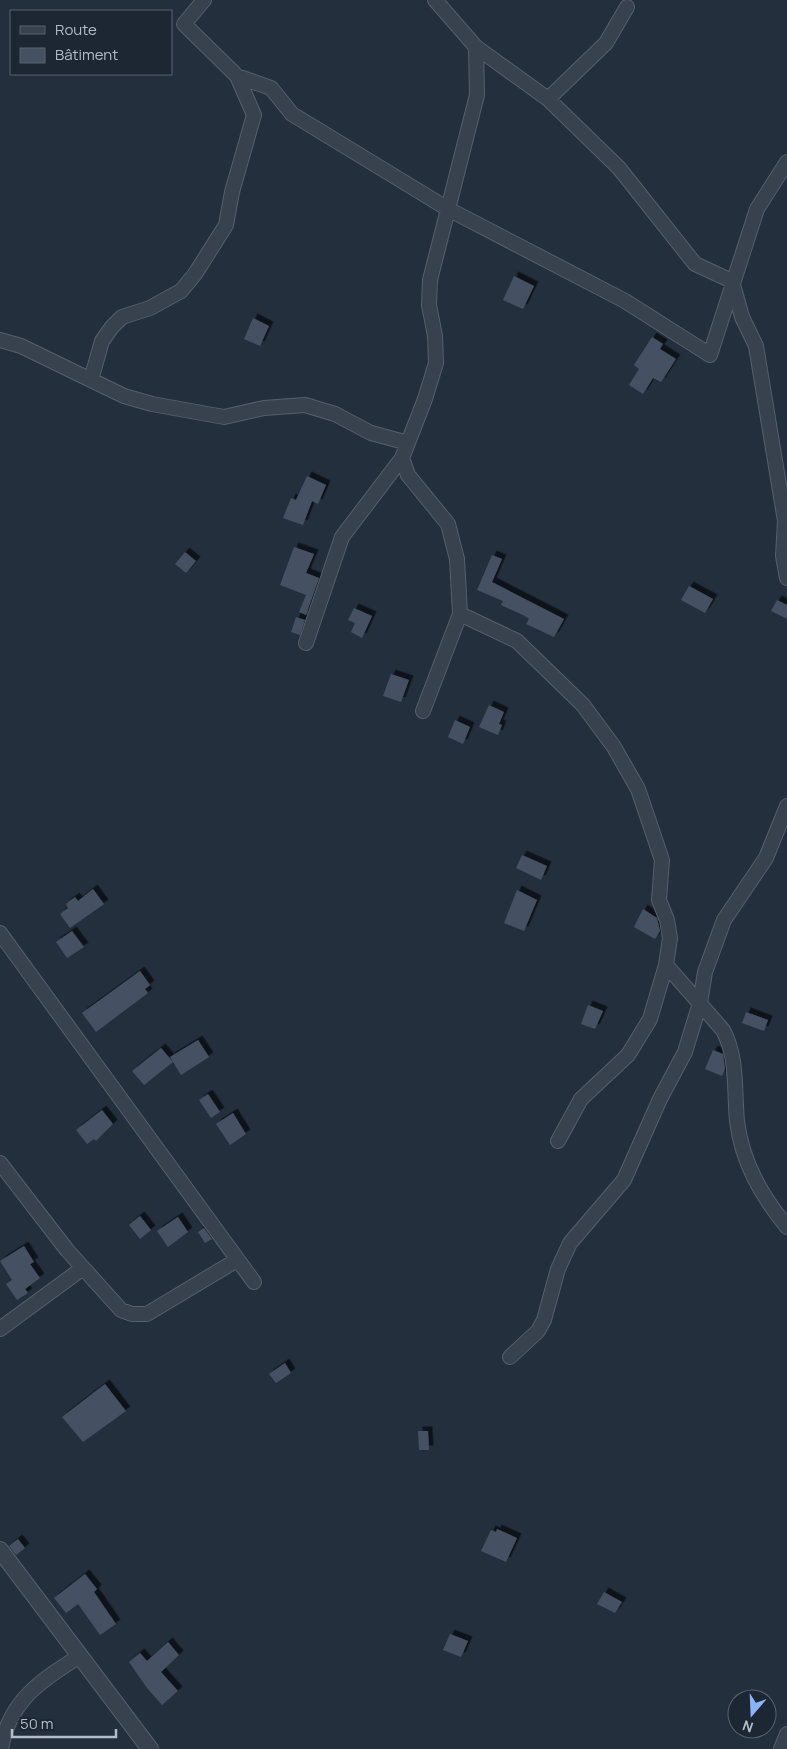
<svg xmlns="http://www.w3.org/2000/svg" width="787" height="1749" font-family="Manrope,sans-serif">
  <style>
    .building { fill: #455162; filter: url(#shadow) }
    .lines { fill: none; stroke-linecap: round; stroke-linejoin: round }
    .minor-casing { stroke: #565f6c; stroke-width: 16 }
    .tertiary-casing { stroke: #565f6c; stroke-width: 18 }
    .minor { stroke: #38414e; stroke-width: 14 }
    .tertiary { stroke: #38414e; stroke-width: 16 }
  </style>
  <defs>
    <filter id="shadow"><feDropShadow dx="4.5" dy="-4.5" stdDeviation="0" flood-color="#0009"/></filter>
  </defs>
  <rect width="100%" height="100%" fill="#242f3e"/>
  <path class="building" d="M514,276L534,286L523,309L503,300Z
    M253,318L269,326L260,346L244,339Z
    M652,337L663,344L660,349L676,359L661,382L653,378L643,394L629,385L639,369L634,365Z
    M307,476L326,485L318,504L312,501L303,525L283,518L291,498L296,500Z
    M294,547L314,554L306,573L319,578L306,615L299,612L306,595L280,585Z
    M185,552L196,561L186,573L175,564Z
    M492,555L502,559L492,582L564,619L554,637L526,624L529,619L525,616L501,605L503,601L477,590Z
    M689,586L713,599L705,613L681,600Z
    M777,600L787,605V619L771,611Z
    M354,608L372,616L362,638L351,632L355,623L348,620Z
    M296,617L305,620L300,635L291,632Z
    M391,674L409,680L401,702L383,696Z
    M489,705L504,712L499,724L502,725L498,735L479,727Z
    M455,720L470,727L463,744L448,737Z
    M522,855L547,866L541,880L516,868Z
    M93,889L104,904L70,928L60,914L68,908L66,904L75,897L78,901Z
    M517,890L537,900L524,931L504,923Z
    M643,909L657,918L660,931L655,939L634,927Z
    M72,931L84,947L67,958L56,942Z
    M140,971L150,985L145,989L148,993L96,1032L82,1013Z
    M588,1005L603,1011L595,1029L581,1024Z
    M746,1012L768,1020L764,1031L742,1023Z
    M198,1040L209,1057L181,1075L170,1057Z
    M161,1048L173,1062L144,1085L132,1071Z
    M713,1050L723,1054L725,1069L722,1076L705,1069Z
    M208,1094L220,1112L211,1118L199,1100Z
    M102,1110L113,1124L96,1141L94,1139L87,1144L76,1130Z
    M233,1113L246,1134L230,1145L216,1124Z
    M140,1216L151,1230L140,1239L129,1225Z
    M178,1217L188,1232L168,1247L157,1231Z
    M204,1228L212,1239L205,1243L198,1232Z
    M24,1246L34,1262L30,1264L40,1278L25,1289L28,1293L17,1300L6,1284L12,1280L0,1261Z
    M285,1363L291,1373L276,1383L269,1374Z
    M105,1384L126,1411L83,1442L62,1417Z
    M418,1431H428L429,1450H419Z
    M497,1529L517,1538L506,1562L481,1551L491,1530L496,1532Z
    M18,1539L25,1548L16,1555L9,1546Z
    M85,1574L97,1589L94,1592L116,1624L100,1635L78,1604L66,1613L54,1598Z
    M604,1592L622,1602L615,1613L597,1604Z
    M450,1634L468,1641L461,1657L443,1650Z
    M168,1642L179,1655L161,1672L178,1691L162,1705L147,1688L129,1662L140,1653L147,1661Z"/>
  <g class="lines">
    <g class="minor-casing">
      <path id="minor" d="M435,0L476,47L548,99L619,168L695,264L732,281L742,317L756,346L785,521L783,556L787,578
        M237,76L271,88L292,114L448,209L625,301L710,355L757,209L787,162
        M548,99L606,43L627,7
        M0,340L21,346L124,396L152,404L224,417L264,408L305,405L335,414L371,433L408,443
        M91,380L102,341L112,327L122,317L150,308L181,291L195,274L226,225L232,192L254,115L237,76L184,24L204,0
        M460,614L517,641L583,705L614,747L638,789L662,860L659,900L667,920L670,938L666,965L650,1019L628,1055L581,1099L558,1141
        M306,643L342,537L402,458
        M423,711L460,614L457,559L448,524L408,475L402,458L425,399L436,363L435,336L429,305L430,280L477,95L476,47
        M0,933L254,1282
        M666,965L723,1030C738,1058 734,1090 737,1121C742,1162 761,1195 787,1227
        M0,1163L67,1250L121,1310L132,1314H147L237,1260
        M0,1329L83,1268
        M510,1357L538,1331L544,1320L558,1269L570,1243L624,1180L660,1099L685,1052L700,1003L705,972L724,920L766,858L787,806
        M1,1749C9,1701 41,1680 80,1656
        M781,1749L787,1734"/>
    </g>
    <g class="tertiary-casing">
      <path id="tertiary" d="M0,1550L150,1749"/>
    </g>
    <use href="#minor" class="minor"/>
    <use href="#tertiary" class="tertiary"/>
  </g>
  <rect x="10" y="10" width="162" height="65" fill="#1d2633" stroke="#59626f"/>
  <rect x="20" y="26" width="25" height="8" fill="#38414e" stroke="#59626f"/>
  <text x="55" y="35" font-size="15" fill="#b4bcc9">Route</text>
  <rect x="20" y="48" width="25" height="15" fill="#455162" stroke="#59626f"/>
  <text x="55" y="60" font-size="15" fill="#b4bcc9">Bâtiment</text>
  <g transform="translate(752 1714) rotate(199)"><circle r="24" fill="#1d2633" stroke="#59626f"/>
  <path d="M0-4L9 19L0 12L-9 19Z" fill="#8ab4f8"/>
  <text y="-8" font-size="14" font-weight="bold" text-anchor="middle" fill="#b4bcc9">N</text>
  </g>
  <path d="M12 1729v8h104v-8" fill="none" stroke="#b4bcc9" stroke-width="2.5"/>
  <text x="20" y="1729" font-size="15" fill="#b4bcc9" stroke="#1d2633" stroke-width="4" paint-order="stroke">50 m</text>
</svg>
